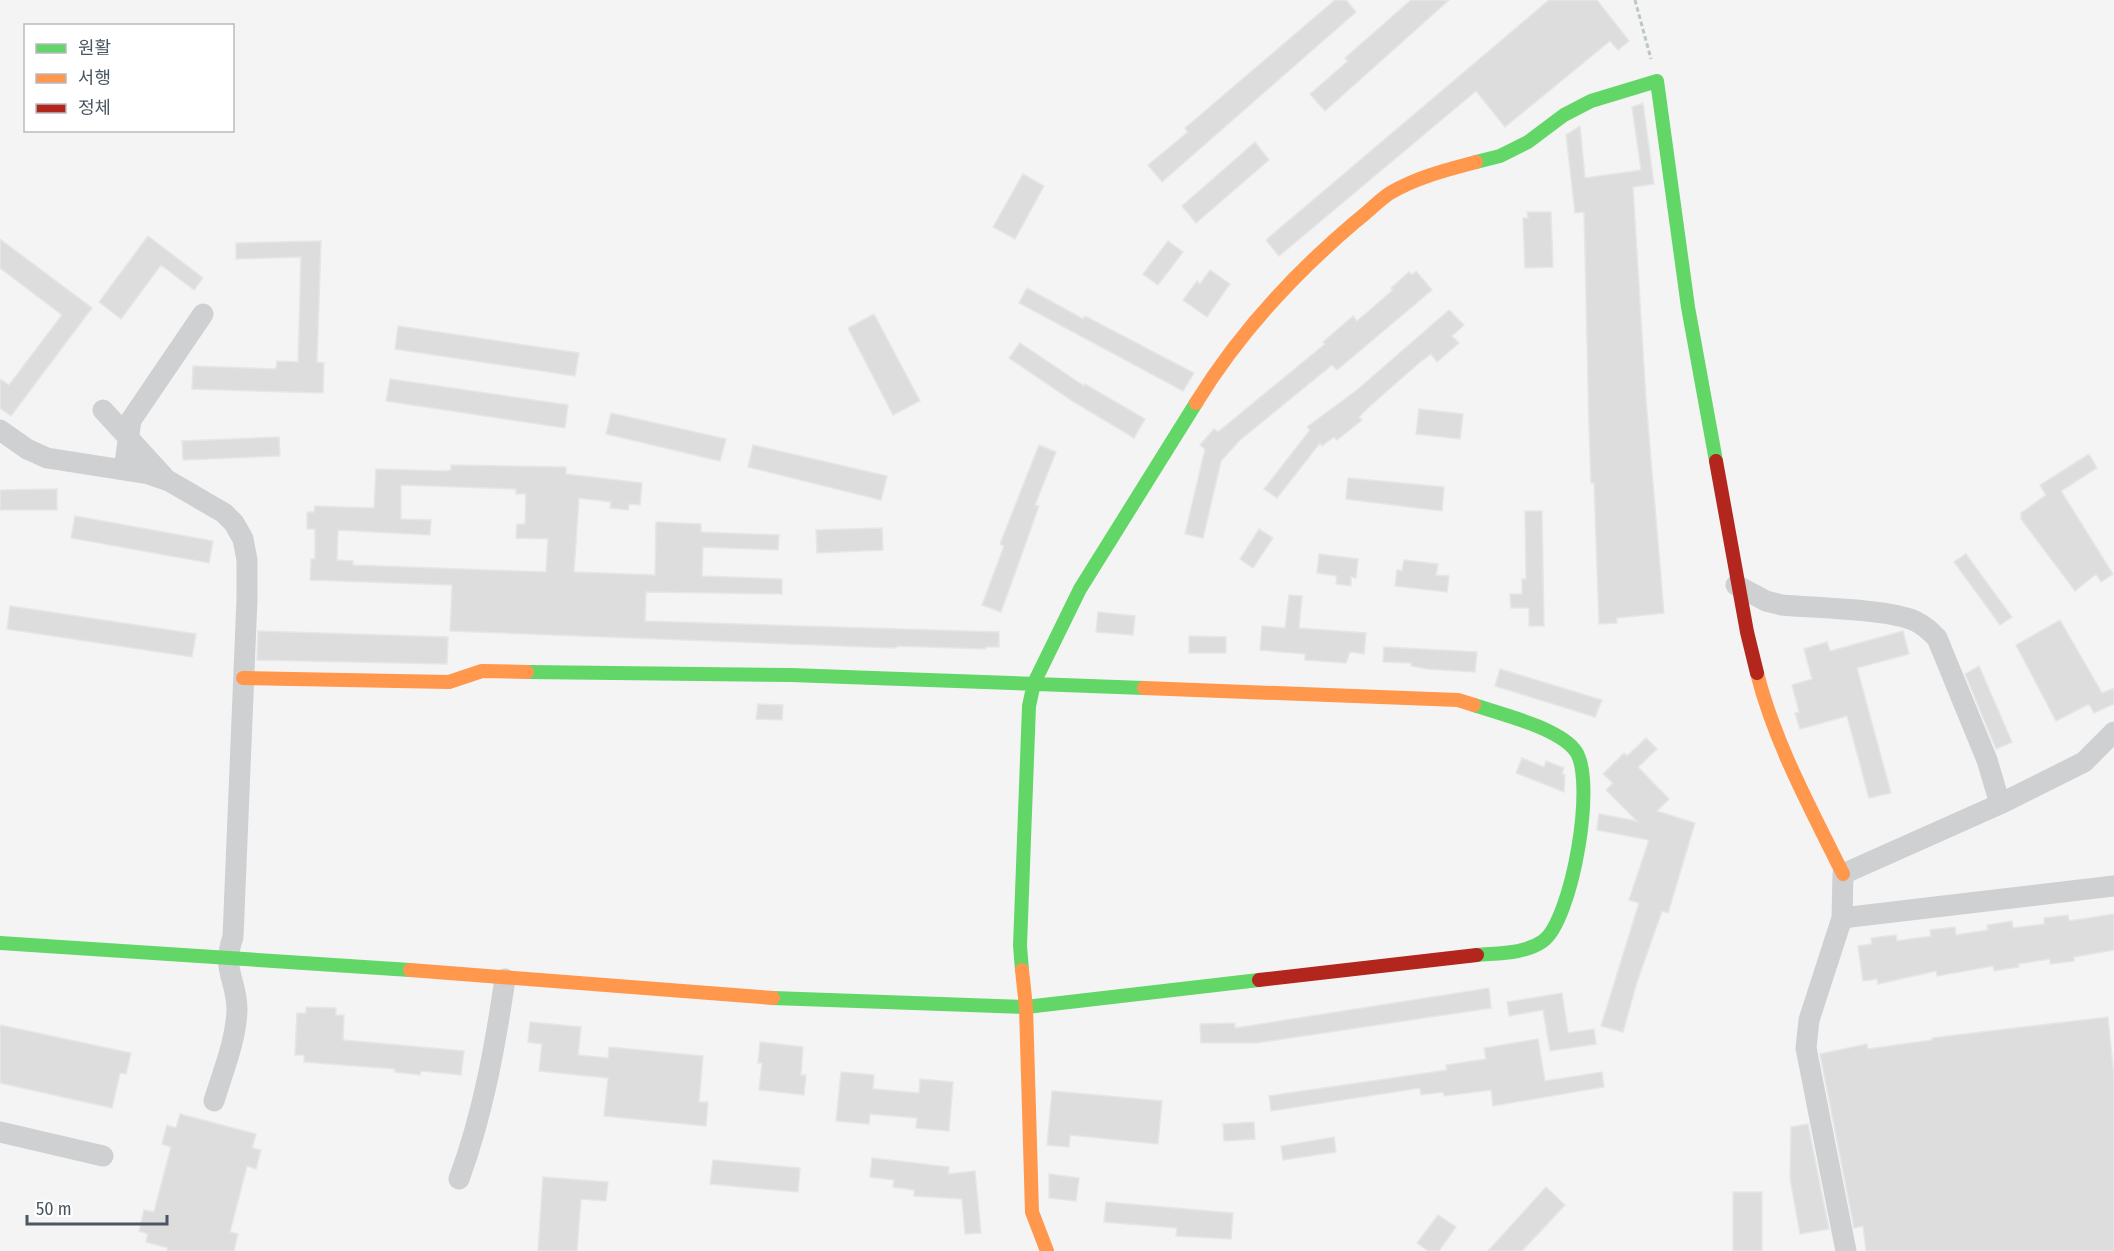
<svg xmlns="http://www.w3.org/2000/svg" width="2114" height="1251" font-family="'Fira Sans Condensed','Noto Sans KR',sans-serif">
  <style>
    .building { fill: #ddddde; stroke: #e5e6e7; stroke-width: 1.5; fill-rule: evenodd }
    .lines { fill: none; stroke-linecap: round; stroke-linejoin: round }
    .path { stroke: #bcc7c4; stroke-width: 3; stroke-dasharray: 4.5 3; stroke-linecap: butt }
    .street { stroke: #ced0d2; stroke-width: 21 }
    .fast { stroke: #63d668; stroke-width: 14 }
    .slow { stroke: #ff974d; stroke-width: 14 }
    .jam { stroke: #b3261e; stroke-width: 14 }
  </style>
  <rect width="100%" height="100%" fill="#f4f4f4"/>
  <path class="building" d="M1335,0H1346L1356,12L1162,182L1148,165L1188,132L1185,128Z
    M1411,0H1449L1325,111L1310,94L1348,61L1345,58Z
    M1549,0H1597L1629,41L1618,50L1610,41L1505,127L1476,91L1279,256L1266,240Z
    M1643,103L1654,184L1633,187L1646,400L1664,613L1617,618V623L1599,624L1594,483H1591L1589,428L1584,212L1575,213L1566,135L1580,126L1585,178L1641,170L1632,107Z
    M1255,142L1269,160L1196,223L1182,206Z
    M1023,174L1044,186L1015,239L993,227Z
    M1527,212H1551L1553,267L1525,268L1523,218H1528Z
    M148,236L203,278L194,290L161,265L121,319L99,302Z
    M0,239L92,308L11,416L0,408V379L9,385L62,315L0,268Z
    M321,241L317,362L324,363L323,393L192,389L193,366L276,369L277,361L298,362L301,257L236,259V243Z
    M1168,241L1183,252L1158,285L1143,274Z
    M1210,270L1230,284L1207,317L1183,300L1197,281L1200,284Z
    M1416,271L1432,290L1337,370L1332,365L1240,440L1221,461L1203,538L1185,534L1205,449L1200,445L1214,429L1218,432L1325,344L1323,342L1353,316L1357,321L1393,290L1391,288L1409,272L1412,275Z
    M1027,288L1083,319L1085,316L1194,373L1183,391L1019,303Z
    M1449,310L1464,325L1452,336L1459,343L1437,362L1431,354L1419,363L1370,406L1359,417L1362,420L1337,440L1334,437L1322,446L1320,443L1277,498L1264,489L1310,430L1307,427L1357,390Z
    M874,314L920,401L893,415L848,328Z
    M398,326L579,353L575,376L395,349Z
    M1020,343L1084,386L1085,384L1145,419L1134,438L1074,402L1009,358Z
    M390,379L568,405L565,428L386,401Z
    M1419,409L1463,414L1460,439L1416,434Z
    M611,413L726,439L720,461L606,434Z
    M279,437L280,456L183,460L182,441Z
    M753,445L887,476L881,500L748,467Z
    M1039,445L1056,452L1035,505L1039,506L1001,612L982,605L1004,546L1000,544Z
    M2089,454L2097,468L2061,491L2113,574L2101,582L2096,574L2075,591L2021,519V513L2046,495L2040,485Z
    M451,465L566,467V474L642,483L640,505L629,504L628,510L610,508L611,502L579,498L574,572L655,575L656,522L701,524V532L779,535L778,550L703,547L702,576L782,579V594L646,592L645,621L999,632V647H986L985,649L897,646L896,648L450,631L452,585L310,580L311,559H315V529H307V512H314L315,506L374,508L376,469L446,471L451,470ZM401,485L516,489V494H526L525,524H517L516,538L548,539L546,572L353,565V561L337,560L338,530L430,535L431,520L401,519Z
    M1348,478L1444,487L1442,511L1346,499Z
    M57,489V510H0V490Z
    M1525,511H1542L1544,626H1529V608H1511L1510,594H1522V579H1526Z
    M75,516L213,541L209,563L71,538Z
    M882,528L883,550L817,553L816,530Z
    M1259,529L1273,538L1253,568L1240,559Z
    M1319,554L1358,559L1356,578L1351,577V586L1336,584L1337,576L1317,573Z
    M1966,554L2012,617L2000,625L1954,562Z
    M1404,560L1438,564L1436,575L1449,576L1447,592L1395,586L1397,570L1402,571Z
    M1289,595L1302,596L1299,628L1366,633L1364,654L1350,652L1346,663L1305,660V654L1260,650L1262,626L1285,628Z
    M10,606L196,634L192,657L7,629Z
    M1098,612L1135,616L1133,635L1096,632Z
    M2060,620L2102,693L2114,688V704L2094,713L2089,704L2056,721L2016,645Z
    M258,631L448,637L447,664L257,660Z
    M1903,631L1909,654L1857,668L1891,793L1869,798L1847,716L1800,729L1795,713L1799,712L1792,685L1812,679L1804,649L1827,642L1830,651Z
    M1189,636L1226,637V653H1189Z
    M1384,647L1477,652L1475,672L1427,669L1411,666V663L1383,662Z
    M1979,666L2012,742L1996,749L1965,674Z
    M1500,669L1602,700L1595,717L1495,686Z
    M758,704L783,705L782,720L756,719Z
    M1646,738L1657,749L1638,767L1669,799L1657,811L1695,823L1668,913L1662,911L1637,982L1623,1032L1601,1026L1639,903L1629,900L1649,840L1597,830L1599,814L1637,821L1606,790L1613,783L1603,774L1624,753L1627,756Z
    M1522,758L1544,767L1546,761L1564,768L1562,774L1565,775L1564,792L1516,773Z
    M2114,914V950L2074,957V961L2050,964V959L2018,964L2019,967L1994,971L1993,966L1937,976L1936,971L1878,984L1877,979L1863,981L1858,946L1872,944L1871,938L1896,935L1897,941L1931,936L1930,930L1955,927L1956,935L1988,930L1987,925L2012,921L2013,928L2044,924V918L2068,915L2069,921Z
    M1489,988L1491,1008L1256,1043H1201L1200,1024L1235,1023V1028Z
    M1562,993L1568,1033L1594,1029L1596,1044L1550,1051L1543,1010L1509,1016L1507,1002Z
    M306,1007L336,1008V1015H344L343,1040L464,1051L461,1075L421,1071L420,1075L395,1072V1069L304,1062V1055H295L297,1013H306Z
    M2108,1017L2114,1077V1251H1866L1863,1226L1854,1228L1820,1054L1867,1044L1868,1049L1932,1040V1038Z
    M530,1022L581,1027L578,1055L608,1058L609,1047L703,1056L699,1102H708L706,1126L604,1116L608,1078L539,1071L542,1044L528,1042Z
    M0,1025L131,1053L126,1074L120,1073L112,1108L0,1083Z
    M1538,1039L1545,1081L1602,1072L1604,1087L1493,1106L1491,1090L1444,1096L1443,1092L1421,1095L1420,1088L1271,1111L1269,1096L1447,1070L1446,1065L1486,1059L1484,1048Z
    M760,1042L803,1047L801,1075H806L804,1095L759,1090L762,1063H758Z
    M841,1072L874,1075L873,1089L919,1093L920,1079L953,1082L949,1131L916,1128L917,1118L870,1114L869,1124L836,1121Z
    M1052,1091L1162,1101L1158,1144L1070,1135L1069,1147L1047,1145Z
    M180,1114L256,1134L252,1148L261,1150L256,1169L247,1166L230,1232L238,1234L234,1251H167L168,1248L146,1242L148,1234L139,1231L144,1210L154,1212L171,1147L162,1144L167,1125L176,1128Z
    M1254,1122L1255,1139L1224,1141L1223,1124Z
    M1808,1124L1829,1229L1800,1234L1790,1178L1791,1127Z
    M1334,1137L1336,1152L1283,1160L1281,1146Z
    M872,1158L949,1167L948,1174L975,1171L981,1233L965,1234L962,1199L914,1196V1190L893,1187L894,1180L870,1177Z
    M713,1160L800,1168L798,1192L710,1184Z
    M1049,1174L1079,1178L1076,1201L1049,1198Z
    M543,1177L608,1182L606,1201L581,1199L577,1251H538Z
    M1546,1187L1565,1205L1522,1251H1488Z
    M1733,1192H1762V1251H1733Z
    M1106,1202L1233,1213L1231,1239L1176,1236L1177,1228L1104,1222Z
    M1438,1215L1456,1227L1439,1251H1428L1417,1243Z"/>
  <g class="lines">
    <path class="path" d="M1635,0L1651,59"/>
    <path class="street" d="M103,410L166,479
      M0,430L27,449L47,458L149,474L169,481L224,513L234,523L243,539L247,560V599L233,937C221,971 237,979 237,1010C236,1041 223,1071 214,1101
      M124,470L131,420L203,314
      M1736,585L1766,601L1782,605C1814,608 1889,609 1915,621C1924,625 1930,631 1937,638L1987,760L2000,804
      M1842,918L2114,886
      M0,1132L103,1156
      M459,1179C483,1114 495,1047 505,979
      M1846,1251L1806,1048L1809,1020L1842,918L1843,874L2000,804L2084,762L2114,732"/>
    <path class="fast" d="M1476,162L1500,156L1528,142L1564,115L1591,101L1657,81L1688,307L1716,461
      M527,672L791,675L1144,688
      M1474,705C1501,714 1555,727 1574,749C1598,775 1572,921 1543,941C1525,954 1498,953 1477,955
      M0,943L410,970
      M1022,970L1020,946L1029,706L1034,683L1080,589L1196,403
      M773,998L1026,1007L1259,980"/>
    <path class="slow" d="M1196,403C1237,336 1295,273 1355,222C1367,213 1378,201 1390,193C1417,177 1446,170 1476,162
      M1757,673C1775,744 1811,809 1843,874
      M243,678L449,682L482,671L527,672
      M1144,688L1458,700L1474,705
      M410,970L773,998
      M1022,970L1026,1007L1032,1212L1047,1251"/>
    <path class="jam" d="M1716,461L1747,632L1757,673
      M1259,980L1477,955"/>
  </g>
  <rect x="24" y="24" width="210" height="108" fill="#ffffff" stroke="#b7bbc0" stroke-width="1.5"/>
  <rect x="36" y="44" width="30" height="9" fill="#63d668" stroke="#b7bbc0" stroke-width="1.5"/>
  <text x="78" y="54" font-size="18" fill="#4a5661">원활</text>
  <rect x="36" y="74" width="30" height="9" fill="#ff974d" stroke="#b7bbc0" stroke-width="1.5"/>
  <text x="78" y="84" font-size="18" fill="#4a5661">서행</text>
  <rect x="36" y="104" width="30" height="9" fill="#b3261e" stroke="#b7bbc0" stroke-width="1.5"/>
  <text x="78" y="114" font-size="18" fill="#4a5661">정체</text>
  <path d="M27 1215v9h140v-9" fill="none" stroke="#4a5661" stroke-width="3"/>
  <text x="36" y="1215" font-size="18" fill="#4a5661" stroke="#ffffff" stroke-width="4.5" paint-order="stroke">50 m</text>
</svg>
